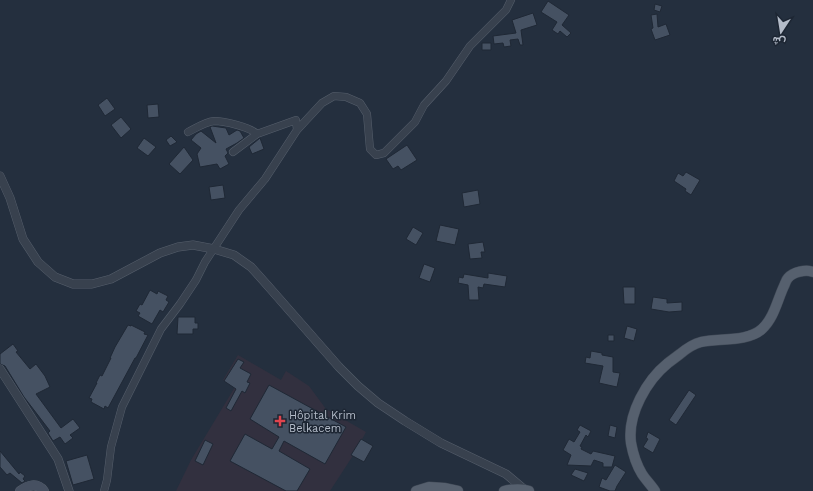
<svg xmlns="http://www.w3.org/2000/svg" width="813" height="491" font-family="'Work Sans',Vazirmatn,sans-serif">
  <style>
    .medical { fill: #32303f }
    .building { fill: #455162; stroke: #1f2835 }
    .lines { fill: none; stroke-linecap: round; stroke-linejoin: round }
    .minor-casing { stroke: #565f6c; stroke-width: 8 }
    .tertiary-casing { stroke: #565f6c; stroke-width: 9 }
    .secondary-casing { stroke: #565f6c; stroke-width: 10 }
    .primary-casing { stroke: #414a57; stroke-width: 11 }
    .minor { stroke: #38414e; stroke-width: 7 }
    .tertiary { stroke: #38414e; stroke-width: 8 }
    .secondary { stroke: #465061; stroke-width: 9 }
    .primary { stroke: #56606e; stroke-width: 10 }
    .health-dot { fill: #e0444e; stroke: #1d2633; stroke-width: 1.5 }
    .labels { text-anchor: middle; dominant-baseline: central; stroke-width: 3; stroke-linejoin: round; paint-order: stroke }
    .poi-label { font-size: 11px; fill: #b4bcc9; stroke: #1d2633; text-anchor: start }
  </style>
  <rect width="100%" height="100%" fill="#242f3e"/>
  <path class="medical" d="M238,355L281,380L286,371L309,386L326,409L366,432L354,454L330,491H176L191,460L235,387L223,380Z"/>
  <path class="building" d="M548,1L569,15L562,25L571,33L567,37L560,31L558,34L552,30L557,22L541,12Z
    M655,4L662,6L660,12L654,10Z
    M533,13L537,25L521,30L523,45H520L518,39L510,40L511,46L504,47L503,43L494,44L493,36L516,33L512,20Z
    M657,14L658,27L666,24L670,35L655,40L651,29L653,28L651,15Z
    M482,43H491V50H482Z
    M107,98L115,109L105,116L98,105Z
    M158,104L159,117L148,118L147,105Z
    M121,117L131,129L121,138L111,125Z
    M212,126L226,128L229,135L237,130L240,131L244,138L237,143L226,149L228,153L225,156L229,164L220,169L217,164L200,167L197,154L201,148L191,140L196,134L201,131L216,143L210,127Z
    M171,136L177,142L170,146L166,140Z
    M144,138L156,147L148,156L137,148Z
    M260,138L264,149L252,154L249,147Z
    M407,145L417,160L401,170L398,166L393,169L386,159Z
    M184,147L193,160L180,174L169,164Z
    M686,172L700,180L691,195L685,191L686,189L674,181L678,173L683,176Z
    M223,185L225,198L211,200L209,187Z
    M478,190L480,204L464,207L462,193Z
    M440,225L459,229L455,245L436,241Z
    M413,227L423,233L416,245L406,239Z
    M483,242L485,252H481L482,258L470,259L468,244Z
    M424,264L435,268L430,282L419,278Z
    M488,273L507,276L505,287L484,284L483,288L478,287L479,300H469L468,285L458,283L459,277L463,278L464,274L488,278Z
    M623,287H635V304H624Z
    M150,290L157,294L158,291L168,296L166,300L169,302L163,312L160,310L152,324L138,316L140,313L136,311L140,304L142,305Z
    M653,297L667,299V303L682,302V311L669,312L651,309Z
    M178,317H195V323H198V329H193V334H177Z
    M128,325L131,326V325L145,332L144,334L148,335L136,358H135L108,408L105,406L104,409L91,402L92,399L89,398L97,383H96L100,375L102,376L111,358H110L115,347Z
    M627,326L637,329L634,341L624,338Z
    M608,335H614V341H608Z
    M13,344L18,351L16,352L30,369L36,364L45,376L50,387L36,394L61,428L73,419L80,428L70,435L73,438L65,444L60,437L53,441L48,433L50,431L24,397L5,366L0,364V354Z
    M591,351L602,353V355L613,357V372L620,373L617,387L599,383L603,366L585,363L586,357L590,358Z
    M238,359L244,362L240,368L251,374L247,382L250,383L245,393L242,391L231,411L226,408L236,389L224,381Z
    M269,385L346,427L325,464L284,441L279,451L310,469L297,491H286L230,461L245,434L272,449L279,437L250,419Z
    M689,390L696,395L676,425L669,420Z
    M580,425L591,431L588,437L586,435L580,446L582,447L581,449L591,454L593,451L615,456L612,467H603V463L594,460L591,466L567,465L571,455L563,450L569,439L574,442L580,432L577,430Z
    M610,425L617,427L615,438L608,436Z
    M648,432L660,439L653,453L643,447L648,439L646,438Z
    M361,439L373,446L364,462L351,455Z
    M205,440L213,444L203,465L195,461Z
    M0,451L19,474L20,472L25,476L23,479L25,481L22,483L10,473L7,475L0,467Z
    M87,455L94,479L73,485L66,461Z
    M615,465L626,472L617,486L615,491H610L599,487L602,478L606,480Z
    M575,469L588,473L584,481L571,475Z"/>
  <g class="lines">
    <g class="minor-casing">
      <path id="minor" d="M188,132C196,128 205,122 214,121C224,121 250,127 257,134L296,120L297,130
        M233,152L257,134
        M104,491L107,480L111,447L122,407L161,329L180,304L196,280L205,262L239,210L265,179L297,130L322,103L334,96L346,97L360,103L367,114L370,149L376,155L384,153L415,122L424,105L446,81L470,46L506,10L511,0"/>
    </g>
    <g class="tertiary-casing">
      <path id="tertiary" d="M0,176L10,198L23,239L38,262L55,277L73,284H92L111,279L160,253L178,247L193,245L214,249L234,255L251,267L268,286L339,367L358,386L378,403L405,421L441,443L506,474L525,490
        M0,369L58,459L69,491"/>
    </g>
    <g class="secondary-casing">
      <path id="secondary" d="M20,491C28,485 37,482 44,491"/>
    </g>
    <g class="primary-casing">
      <path id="primary" d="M416,491L429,487L444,488L458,491
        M504,491C512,489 521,488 529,491
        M655,491C651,485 646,480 642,474C636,464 633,454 631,443C627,414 647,380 668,363C672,360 676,357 680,354C686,349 693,344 701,342C719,338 748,342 762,329C774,318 777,301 784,286C785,284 786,280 788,278C793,272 806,269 813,272"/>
    </g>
    <use href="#minor" class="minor"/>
    <use href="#tertiary" class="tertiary"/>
    <use href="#secondary" class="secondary"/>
    <use href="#primary" class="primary"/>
  </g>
  <path class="health-dot" d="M278 415h4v4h4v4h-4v4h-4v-4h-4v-4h4z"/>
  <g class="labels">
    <g class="poi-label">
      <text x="289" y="415">Hôpital Krim<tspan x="289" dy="13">Belkacem</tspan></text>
    </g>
  </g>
  <g transform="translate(781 32) rotate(192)" stroke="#1d2633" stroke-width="3" paint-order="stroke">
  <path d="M0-3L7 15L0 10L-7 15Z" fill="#b4bcc9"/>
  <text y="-6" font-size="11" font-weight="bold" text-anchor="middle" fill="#b4bcc9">ش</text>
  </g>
</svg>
